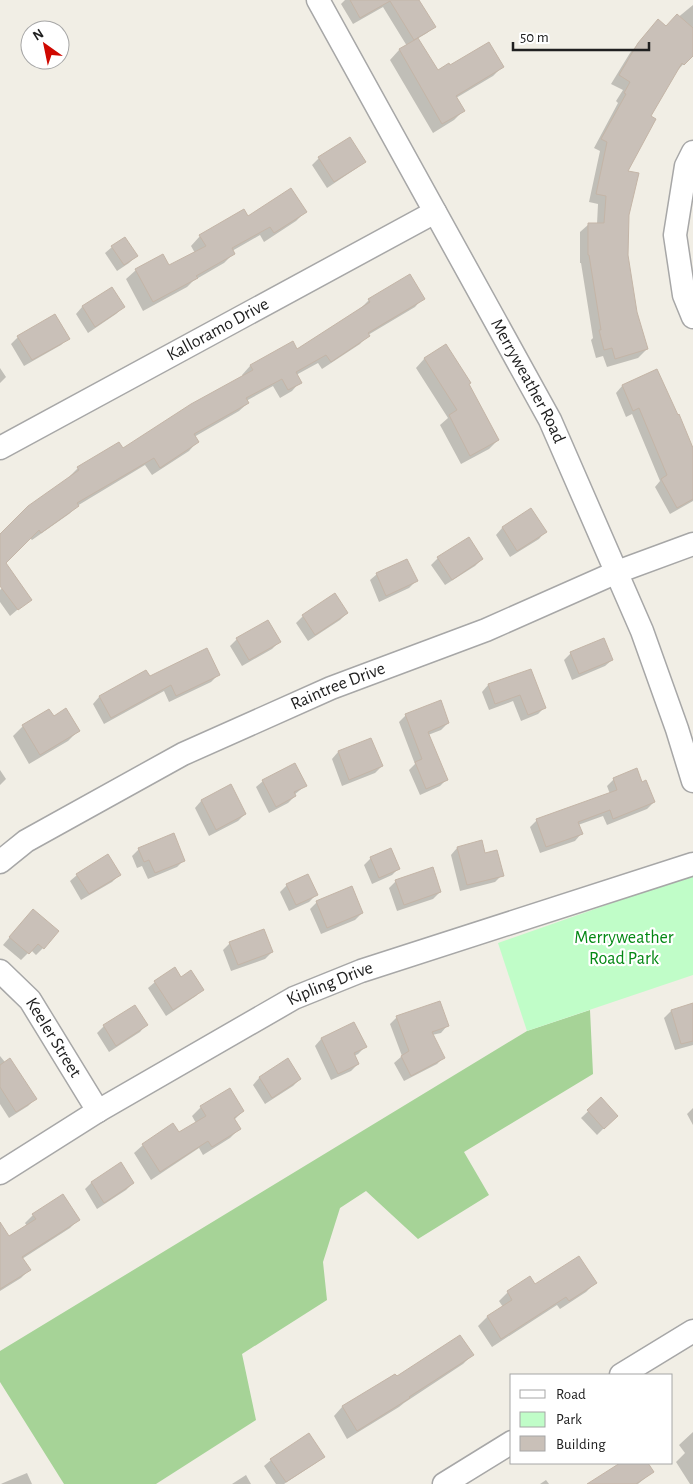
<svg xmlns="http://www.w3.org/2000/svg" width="693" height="1484" font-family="'Alegreya Sans',sans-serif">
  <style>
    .forest { fill: #a6d397 }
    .park { fill: #c0fdc8 }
    .shadow { fill: #0003 }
    .building { fill: #c9c0b8; stroke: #c4b5a7 }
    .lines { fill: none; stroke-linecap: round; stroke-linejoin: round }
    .minor-casing { stroke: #a7a7a7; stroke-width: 25 }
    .minor { stroke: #fff; stroke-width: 22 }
    .labels { text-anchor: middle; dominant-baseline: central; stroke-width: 4.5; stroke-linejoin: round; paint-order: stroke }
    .street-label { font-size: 18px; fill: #202020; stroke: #fff }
    .park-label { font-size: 18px; fill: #048814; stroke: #fff }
  </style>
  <rect width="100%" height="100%" fill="#f1eee5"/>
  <path class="forest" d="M590,1010L593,1074L464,1152L489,1195L418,1239L366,1191L340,1208L323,1262L327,1300L242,1354L256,1420L156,1484H64L0,1382V1351L527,1031Z"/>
  <path class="park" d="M692,875H693V975L527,1031L498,943Z"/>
  <path class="shadow" d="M345,0H418L434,27L427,33L417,39L437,71L449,67H502L493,76L456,98L463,111L454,120L433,133L390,60L399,50L407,46L383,7L353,24L341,4Z
    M693,5V54L675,73L649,117L627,172L628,215L627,255L636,313L647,349L638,358L607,367L603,356L596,358L591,340L593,338L581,263H580V232L589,224H597L598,204L589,202L600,151L594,148L618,103L616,101L623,90L611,84L630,53L650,30L665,28Z
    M319,158L364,162L357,168L327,188L312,165Z
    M305,212L296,221L264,242L260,235L232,251L233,254L224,263L193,281L187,287L143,311L126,279L136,270L168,267L195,253L191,246L200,236L247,217Z
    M112,247L136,256L129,263L117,271L105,253Z
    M111,289L123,307L116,314L88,333L76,314L82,307Z
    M423,298L415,307L368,335L360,344L322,369L318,363L296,375L300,382L292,391L280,398L273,386L246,401L248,403L239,411L194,437L197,442L189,451L152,475L145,465L77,506L69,514L32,540L30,538L0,567V535L71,478L70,476L78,468L122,450L243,377L242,375L250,366L292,343L297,351L361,308L369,300Z
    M18,337L68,338L61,345L24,366L11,344Z
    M445,346L498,440L489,449L461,464L440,425L448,418L416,368L424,359Z
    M0,368L6,377L0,383Z
    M656,370L693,454V501L670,514L655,487L660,481L632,414L626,417L616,393L622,386Z
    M531,509L545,532L539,539L510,557L496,535L502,528Z
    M438,558L482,559L475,566L445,585L431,565Z
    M377,574L416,581L409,588L379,602L370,580Z
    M2,588L30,599L10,616L0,602V590Z
    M335,595L347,613L340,620L308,641L296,623L303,616Z
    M267,621L279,642L272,649L242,666L230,646L237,639Z
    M571,653L612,660L605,666L572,680L564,660Z
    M531,671L545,707L538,714L521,721L513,701L489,710L482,692L488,685Z
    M218,675L211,682L169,702L164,691L104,724L93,704L99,697L149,678Z
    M406,715L448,723L441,730L428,735L446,780L440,786L420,795L409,770L415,764L399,722Z
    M53,718L78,731L68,741L29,764L13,736L23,726Z
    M371,739L382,766L375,773L342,786L332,759L338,752Z
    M0,770L6,779L0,785Z
    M614,779L641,784L654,802L647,809L607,825L603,816L578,825L581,834L575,841L540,853L530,827L537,820L610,794L607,786Z
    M263,781L305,786L294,795L295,796L288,803L269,813L256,787Z
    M230,786L245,814L238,821L209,836L195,808L201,801Z
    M457,848L485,855L502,875L495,882L460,891L451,855Z
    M139,849L184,860L177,867L148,879L142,866L137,868L132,856Z
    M371,858L399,868L392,875L372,884L364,865Z
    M77,875H119L112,882L81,900L70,881Z
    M396,881L440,892L433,899L397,911L389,888Z
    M287,885L316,895L309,902L289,911L280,892Z
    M317,902L362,913L355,920L321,934L310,909Z
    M26,918L43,948L36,955L31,950L21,960L3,945Z
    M230,943L272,952L265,959L231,971L223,950Z
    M181,979L202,989L196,996L166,1016L148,988L155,982Z
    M693,1004V1045L675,1050L664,1018L671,1011Z
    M397,1017L447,1026L441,1033L432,1035L444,1057L437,1064L404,1081L394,1063L402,1056L390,1024Z
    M354,1023L365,1047L358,1054L354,1056L358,1064L351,1071L331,1080L315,1046L321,1039Z
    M146,1025L140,1032L109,1052L97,1033L104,1026Z
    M0,1056L35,1099L28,1106L9,1118L0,1104Z
    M287,1060L300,1079L293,1086L265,1104L253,1085L259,1078Z
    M601,1099L616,1116L597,1135L581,1118Z
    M201,1107L243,1111L234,1120L239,1129L230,1138L203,1155L199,1148L151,1180L134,1153L143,1145L179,1134L196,1123L192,1116Z
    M693,1108V1125L687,1114Z
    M120,1164L133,1183L126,1190L97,1209L85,1189L91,1183Z
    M33,1215L78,1220L70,1228L22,1259L29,1270L21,1278L0,1291V1242L27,1226L25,1223Z
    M595,1283L586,1292L560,1309L557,1305L492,1347L478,1326L487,1317L503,1307L499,1301L508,1292L535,1286Z
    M472,1355L463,1364L404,1403L399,1407L347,1439L334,1416L342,1407L394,1375L396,1378Z
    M693,1432V1484H690L676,1462L685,1453L679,1445Z
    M323,1457L316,1463L284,1484H276L264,1466L271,1460Z
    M622,1463H646L652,1472L638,1484H592L598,1478Z
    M27,1473L32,1484H1L3,1483Z
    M246,1475L251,1484H232Z
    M546,1480L549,1484H540Z"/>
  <path class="building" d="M350,0H419L436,27L414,40L390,1L360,18Z
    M677,14L693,28V56L684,65L682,63L651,116L656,119L628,171L639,173L629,215L628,255L637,312L648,349L615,359L612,348L604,350L599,330H601L589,255H588V223H604L606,196L596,194L607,142L601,139L626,94L624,93L630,82L619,75L638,43L658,19L666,26Z
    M418,38L438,70L449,63L450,65L489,42L504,67L456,96L465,111L442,124L399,49Z
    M350,137L366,162L334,182L318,157Z
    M291,188L307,212L274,233L270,227L232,248L235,254L196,276L198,278L153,302L135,269L163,254L169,265L206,246L199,235L244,209L248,216Z
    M125,237L138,256L124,265L111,246Z
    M410,274L425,299L368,333L370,336L331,362L326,355L296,372L302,383L288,390L282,379L246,398L249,403L194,434L199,442L160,468L154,458L77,503L79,506L41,533L39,530L6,563L32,600L18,610L0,586V534L28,506L79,470L77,467L119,442L123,448L191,404L253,370L250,365L293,341L297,349L370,302L368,299Z
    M112,287L125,307L95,327L82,306Z
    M55,314L70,339L32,360L17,336Z
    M446,344L471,383L469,384L499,440L470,456L449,415L457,410L424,358Z
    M657,369L678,415L679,414L693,448V499L677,508L661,479L667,475L639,408L633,411L622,385Z
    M531,508L547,532L517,551L502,527Z
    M469,537L483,559L452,580L437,557Z
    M407,559L418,581L386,596L376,573Z
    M335,593L348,613L315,635L302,615Z
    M268,620L281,642L249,660L236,638Z
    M604,638L613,660L579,674L570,652Z
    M207,648L220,675L176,696L171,685L111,718L99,696L146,670L150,676Z
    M531,669L546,708L528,715L520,695L495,704L488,684Z
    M441,700L449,723L428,732L448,780L426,789L415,762L422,759L405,714Z
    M66,708L80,731L40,755L22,725L49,709L54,716Z
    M371,738L383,766L349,780L338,751Z
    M295,763L307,786L294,792L296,796L276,807L262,780Z
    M637,768L642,782L646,780L655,802L613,819L610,810L578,822L583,834L546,847L536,819L617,790L613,778Z
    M231,784L246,814L216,830L201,800Z
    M174,833L185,861L155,873L149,860L144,862L138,848Z
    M482,840L485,853L497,850L504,876L467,885L457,847Z
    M391,848L400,869L379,878L370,857Z
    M108,854L121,875L89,894L76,874Z
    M433,867L441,892L404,905L395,880Z
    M308,874L318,895L296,905L286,884Z
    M352,886L363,913L327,928L316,901Z
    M33,909L59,931L44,949L38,944L29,954L9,937Z
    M264,929L273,952L238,965L229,942Z
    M175,967L181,977L191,970L204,990L173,1010L154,981Z
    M440,1001L449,1026L432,1032L445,1058L411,1076L401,1056L409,1051L396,1016Z
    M693,1003V1041L681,1044L671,1010Z
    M135,1005L148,1025L116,1046L103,1025Z
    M354,1022L367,1047L354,1053L359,1064L338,1074L321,1038Z
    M10,1058L37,1099L16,1112L0,1087V1065Z
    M288,1058L301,1079L272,1098L259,1077Z
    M230,1088L244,1111L234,1118L241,1129L212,1147L208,1141L160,1172L142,1144L173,1123L179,1132L206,1116L200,1106Z
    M601,1097L618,1116L604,1129L587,1110Z
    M121,1162L134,1183L104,1203L91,1182Z
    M63,1194L80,1220L22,1257L31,1270L0,1289V1222L9,1236L36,1219L32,1214Z
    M579,1256L597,1283L569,1301L566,1297L501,1339L487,1316L512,1300L507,1291L530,1276L535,1284Z
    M460,1335L474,1355L409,1397L410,1398L357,1431L342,1406L395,1374L397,1376Z
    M309,1433L325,1457L286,1482L270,1459Z
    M620,1463H648L654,1472L636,1484H587Z"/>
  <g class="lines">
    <g class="minor-casing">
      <g id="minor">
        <path id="s1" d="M318,0L550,420L642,631L677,729L693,781"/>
        <path d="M693,152L686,166L675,235L684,295L693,317"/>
        <path id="s2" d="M0,448L435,212"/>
        <path id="s3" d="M0,862L26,841L183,754L331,688L486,630L617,572L693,544"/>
        <path id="s4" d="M0,971L30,1000L98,1111"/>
        <path id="s5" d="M0,1173L98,1111L294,998L361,971L693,864"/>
        <path d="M621,1375L693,1331"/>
        <path d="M444,1484L512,1442"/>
      </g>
    </g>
    <use href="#minor" class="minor"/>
  </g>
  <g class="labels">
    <g class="street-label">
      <text stroke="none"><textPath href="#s2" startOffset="248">Kalloramo Drive</textPath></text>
      <text stroke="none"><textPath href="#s1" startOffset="435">Merryweather Road</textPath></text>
      <text stroke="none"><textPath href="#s3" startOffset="382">Raintree Drive</textPath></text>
      <text stroke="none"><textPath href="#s5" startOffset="381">Kipling Drive</textPath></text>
      <text stroke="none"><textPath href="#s4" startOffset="86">Keeler Street</textPath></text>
    </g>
    <g class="park-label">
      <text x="624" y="938">Merryweather<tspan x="624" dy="21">Road Park</tspan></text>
    </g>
  </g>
  <rect x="510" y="1374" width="162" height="90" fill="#ffffff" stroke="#a6a6a6"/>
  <rect x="520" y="1390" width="25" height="8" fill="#ffffff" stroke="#a6a6a6"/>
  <text x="556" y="1399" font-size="15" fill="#202020">Road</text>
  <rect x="520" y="1412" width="25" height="15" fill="#c0fdc8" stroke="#a6a6a6"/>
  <text x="556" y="1424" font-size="15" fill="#202020">Park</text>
  <rect x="520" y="1436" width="25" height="15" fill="#c9c0b8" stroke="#a6a6a6"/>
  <text x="556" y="1449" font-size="15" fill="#202020">Building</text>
  <g transform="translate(45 45) rotate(327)"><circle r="24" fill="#ffffff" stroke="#a6a6a6"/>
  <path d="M0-4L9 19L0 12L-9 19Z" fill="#cf0800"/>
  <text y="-8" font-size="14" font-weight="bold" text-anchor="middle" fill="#202020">N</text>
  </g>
  <path d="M513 42v8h136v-8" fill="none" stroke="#202020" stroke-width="2.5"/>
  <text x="520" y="42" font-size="15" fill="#202020" stroke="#ffffff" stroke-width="4" paint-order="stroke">50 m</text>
</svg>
